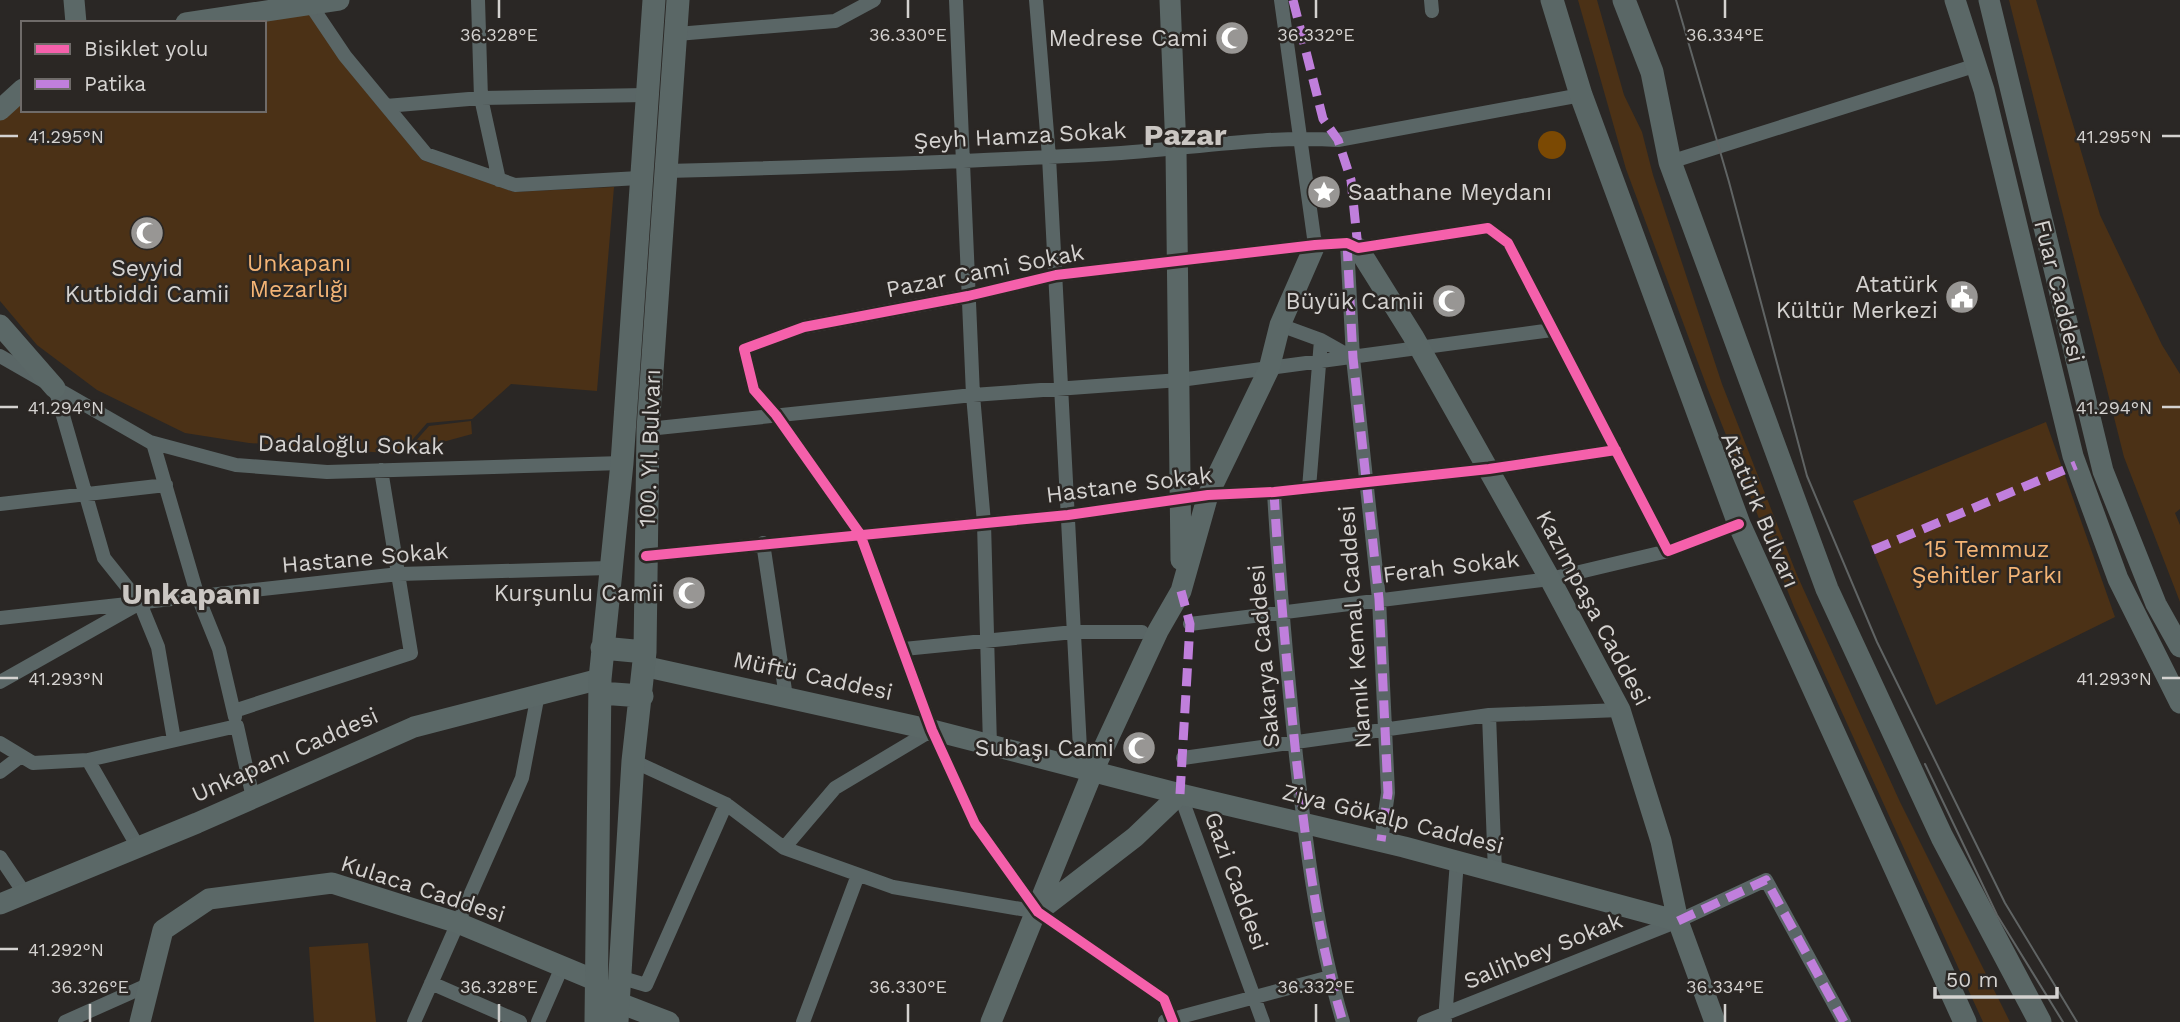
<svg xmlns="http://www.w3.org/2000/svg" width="2180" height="1022" font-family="'Work Sans',sans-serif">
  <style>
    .green { fill: #4b3116 }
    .water { fill: #7b4903 }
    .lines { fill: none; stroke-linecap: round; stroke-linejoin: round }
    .street { stroke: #5a6666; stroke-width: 14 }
    .secondary { stroke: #5b6867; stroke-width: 21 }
    .primary { stroke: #5a6766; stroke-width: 23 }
    .tram { stroke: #606464; stroke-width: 2 }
    .quiet { stroke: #c07fdc; stroke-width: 9; stroke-dasharray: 18 9; stroke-linecap: butt }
    .cycleway-casing { stroke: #2b2724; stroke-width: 15 }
    .cycleway { stroke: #f560ab; stroke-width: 10 }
    .ticks { fill: none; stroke: #d4d2d0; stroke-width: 2.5 }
    .labels { text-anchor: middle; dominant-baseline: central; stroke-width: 5; stroke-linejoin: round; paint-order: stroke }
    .poi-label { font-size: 23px; fill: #d4d2d0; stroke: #2b2724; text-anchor: end }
    .street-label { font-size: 23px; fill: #d4d2d0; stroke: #2b2724 }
    .park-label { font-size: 23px; fill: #f4b475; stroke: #2b2724 }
    .district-label { font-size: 30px; font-weight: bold; fill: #cbc7c3; stroke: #2b2724 }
    .ticks-label { font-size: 18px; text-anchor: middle; fill: #d4d2d0; stroke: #2b2724; stroke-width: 5; stroke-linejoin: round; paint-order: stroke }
  </style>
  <rect width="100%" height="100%" fill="#2a2725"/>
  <path class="green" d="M1578,0H1597L1624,95L1642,132L1653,175L1722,384L1797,575L1900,802L2010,1022H1983L1794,607L1707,387L1626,169Z
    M2009,0H2036L2100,215L2162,345L2180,374V509L2175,513L2180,525V602L2124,457Z
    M308,10L344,65L422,160L514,192L614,187L597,391L511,384L472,419L427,423L400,454L249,443L185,433L97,390L37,345L0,301V115L23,98V110H264V23H239Z
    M471,421L472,434L406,452L429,426Z
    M2046,422L2115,617L1936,705L1853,501Z
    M368,943L376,1022H314L309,947Z"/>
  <path class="water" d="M1538 145a14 14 0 1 1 28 0a14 14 0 1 1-28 0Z"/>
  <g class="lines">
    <path class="street" d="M478,0L481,98L499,180
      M956,0L973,395L984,523L990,746
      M1036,0L1049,157L1081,768
      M1281,0L1315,245
      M1431,0L1432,11
      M310,4L345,56L426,154L515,185L639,178
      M677,34L835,21L874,0
      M386,106L481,98L646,95
      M1670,162L1977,65
      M666,171C813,167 959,162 1106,154C1182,150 1261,135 1338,140L1581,95
      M1347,243L1353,358L1379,599L1388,793L1381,841
      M1280,325L1321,340L1353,358
      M0,356L150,442L236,465L327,472L622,463
      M55,388L104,558L140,603
      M648,429L973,395L1180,380L1552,330
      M153,443L198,597L219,649L235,717
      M1309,488L1321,340
      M1274,492C1279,580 1287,668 1296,756C1306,845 1317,936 1343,1022
      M0,504L166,485
      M763,543L786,697
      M646,556L1068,515L1208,495L1274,492L1489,469L1616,450
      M0,618L399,574L609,568
      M1190,624L1550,579L1668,551
      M904,649L1074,632H1142
      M0,682L140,603L158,647L174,740
      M234,711L411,653L381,470
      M1489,715L1495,872
      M0,743L33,763L88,760L237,726L253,798
      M1183,758L1489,715L1620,710
      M88,760L138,847
      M633,761L726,804L784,848L893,887L1038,912
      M0,772L21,756
      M1180,794L1263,1022
      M784,848L835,788L932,730
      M0,857L25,894
      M619,977L646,985L726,804
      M431,983L520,1022
      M1445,1020L1457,861
      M1165,1021L1330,977
      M65,1022L150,984
      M414,1022L522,778L538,694
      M538,1022L562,967
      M803,1022L858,875
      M1173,1022L1164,999L1038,912L975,824L932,730L860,534L776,415L754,390L744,349L804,327L968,296L1056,275L1315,245L1347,243L1358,248L1488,228L1508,243L1668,551L1739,524
      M1424,1022L1678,921L1766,880L1844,1022"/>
    <path class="secondary" d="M74,0L76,23
      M1170,0L1176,150L1181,560
      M1955,0L1984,90L2073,456L2118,579L2180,703
      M1989,0L2103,471L2156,604L2180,647
      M186,23L339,0
      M0,110L23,89
      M1358,248L1413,336L1550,579L1620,710L1661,841L1678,921L1715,1022
      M0,325L55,388
      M643,666L932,730L1180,794L1404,847L1678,921
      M0,904L197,823L414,727L600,679
      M1039,911L1135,837L1180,794
      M617,1002L669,1022
      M140,1022L163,930L209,899L332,883L458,923L597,981
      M991,1022L1093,771L1158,631L1181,591L1208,495L1269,369L1280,325L1315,245"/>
    <path class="primary" d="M1552,0L1581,95L1739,524L1965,1022
      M1624,0L1652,72L1670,162L1827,589L1942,837L2040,1022
      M602,648L645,652
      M600,693L642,696
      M596,1022L600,679L622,463L654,0
      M617,1022L633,761L645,652L648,429L678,0"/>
    <path class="tram" d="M1676,0L1729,182L1807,476L1877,642L2005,903L2077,1022
      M1925,764L1997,915L2063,1022"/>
    <path class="quiet" d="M1293,0L1323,119L1338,140L1351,180L1358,248
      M1347,243L1353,358L1379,599L1388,793L1381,841
      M1274,492C1279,580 1287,668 1296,756C1306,845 1317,936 1343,1022
      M1873,550L2076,465
      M1180,794L1190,624L1181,591
      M1678,921L1766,880L1844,1022"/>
    <g class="cycleway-casing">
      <path id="cycleway" d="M646,556L1068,515L1208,495L1274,492L1489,469L1616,450
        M1173,1022L1164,999L1038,912L975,824L932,730L860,534L776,415L754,390L744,349L804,327L968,296L1056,275L1315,245L1347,243L1358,248L1488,228L1508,243L1668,551L1739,524"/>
    </g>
    <use href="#cycleway" class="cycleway"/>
  </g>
  <path class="ticks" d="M499,0V18M908,0V18M1316,0V18M1725,0V18M0,136H18M2162,136H2180M0,407H18M2162,407H2180M0,678H18M2162,678H2180M0,949H18M90,1004V1022M499,1004V1022M908,1004V1022M1316,1004V1022M1725,1004V1022"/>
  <defs>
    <g id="mosque-disc" transform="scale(1.75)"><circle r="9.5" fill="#989694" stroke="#2b2724"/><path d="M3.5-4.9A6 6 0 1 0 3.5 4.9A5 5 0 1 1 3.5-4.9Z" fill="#fff"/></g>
    <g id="sight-disc" transform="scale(1.75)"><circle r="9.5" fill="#989694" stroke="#2b2724"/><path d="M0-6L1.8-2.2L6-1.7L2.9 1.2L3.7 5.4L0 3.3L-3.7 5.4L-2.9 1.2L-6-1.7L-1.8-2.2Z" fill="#fff"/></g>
    <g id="civic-disc" transform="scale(1.75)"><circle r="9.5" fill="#989694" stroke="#2b2724"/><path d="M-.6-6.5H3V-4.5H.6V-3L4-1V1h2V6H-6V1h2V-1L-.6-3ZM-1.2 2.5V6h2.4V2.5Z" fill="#fff"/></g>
  </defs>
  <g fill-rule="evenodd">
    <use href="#mosque-disc" x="1232" y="38"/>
    <use href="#sight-disc" x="1324" y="192"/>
    <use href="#mosque-disc" x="147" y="233"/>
    <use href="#civic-disc" x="1962" y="297"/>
    <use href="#mosque-disc" x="1449" y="301"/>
    <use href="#mosque-disc" x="689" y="593"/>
    <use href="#mosque-disc" x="1139" y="748"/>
  </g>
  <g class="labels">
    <g class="poi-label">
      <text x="1208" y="38">Medrese Cami</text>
      <text x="1348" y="192" text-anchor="start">Saathane Meydanı</text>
      <text x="147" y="268" text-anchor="middle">Seyyid<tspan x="147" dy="26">Kutbiddi Camii</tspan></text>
      <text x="1938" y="284">Atatürk<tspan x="1938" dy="26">Kültür Merkezi</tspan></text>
      <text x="1424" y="301">Büyük Camii</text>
      <text x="664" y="593">Kurşunlu Camii</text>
      <text x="1114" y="748">Subaşı Cami</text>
    </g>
    <g class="street-label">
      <text transform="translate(1020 136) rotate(-3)">Şeyh Hamza Sokak</text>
      <text transform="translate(985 271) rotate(-11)">Pazar Cami Sokak</text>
      <text transform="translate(2059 291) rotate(76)">Fuar Caddesi</text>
      <text transform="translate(351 445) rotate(1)">Dadaloğlu Sokak</text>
      <text transform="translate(650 448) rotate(-88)">100. Yıl Bulvarı</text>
      <text transform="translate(1129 485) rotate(-7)">Hastane Sokak</text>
      <text transform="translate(1760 510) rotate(67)">Atatürk Bulvarı</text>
      <text transform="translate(365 558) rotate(-5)">Hastane Sokak</text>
      <text transform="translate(1451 567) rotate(-7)">Ferah Sokak</text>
      <text transform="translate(1593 608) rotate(62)">Kazımpaşa Caddesi</text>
      <text transform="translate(1355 627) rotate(-94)">Namık Kemal Caddesi</text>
      <text transform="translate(1264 656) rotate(-95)">Sakarya Caddesi</text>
      <text transform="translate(813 676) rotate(12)">Müftü Caddesi</text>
      <text transform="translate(285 755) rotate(-24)">Unkapanı Caddesi</text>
      <text transform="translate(1393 819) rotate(14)">Ziya Gökalp Caddesi</text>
      <text transform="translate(1236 881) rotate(70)">Gazi Caddesi</text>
      <text transform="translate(423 889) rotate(18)">Kulaca Caddesi</text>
      <text transform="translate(1543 951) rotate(-22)">Salihbey Sokak</text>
    </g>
    <g class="park-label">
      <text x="299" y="263">Unkapanı<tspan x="299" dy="26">Mezarlığı</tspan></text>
      <text x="1987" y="549">15 Temmuz<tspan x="1987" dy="26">Şehitler Parkı</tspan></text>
    </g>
    <g class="district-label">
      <text x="1185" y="134">Pazar</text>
      <text x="191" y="593">Unkapanı</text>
    </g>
  </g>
  <g class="ticks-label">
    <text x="499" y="41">36.328°E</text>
    <text x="908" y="41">36.330°E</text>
    <text x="1316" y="41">36.332°E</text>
    <text x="1725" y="41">36.334°E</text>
    <text x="66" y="143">41.295°N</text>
    <text x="2114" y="143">41.295°N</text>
    <text x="66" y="414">41.294°N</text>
    <text x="2114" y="414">41.294°N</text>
    <text x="66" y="685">41.293°N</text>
    <text x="2114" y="685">41.293°N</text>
    <text x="66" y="956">41.292°N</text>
    <text x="90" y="993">36.326°E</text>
    <text x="499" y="993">36.328°E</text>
    <text x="908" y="993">36.330°E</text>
    <text x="1316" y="993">36.332°E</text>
    <text x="1725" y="993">36.334°E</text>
  </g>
  <rect x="21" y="21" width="245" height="91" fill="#2b2724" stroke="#6f6b69" stroke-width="2"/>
  <rect x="35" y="44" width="35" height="10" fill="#f560ab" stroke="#6f6b69" stroke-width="2"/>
  <text x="84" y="56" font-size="21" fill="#d4d2d0">Bisiklet yolu</text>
  <rect x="35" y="79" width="35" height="10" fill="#c07fdc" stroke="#6f6b69" stroke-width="2"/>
  <text x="84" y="91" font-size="21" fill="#d4d2d0">Patika</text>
  <path d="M1935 987v10h122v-10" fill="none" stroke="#d4d2d0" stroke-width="3.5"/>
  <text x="1946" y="987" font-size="21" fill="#d4d2d0" stroke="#2b2724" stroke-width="5" paint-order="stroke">50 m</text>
</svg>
